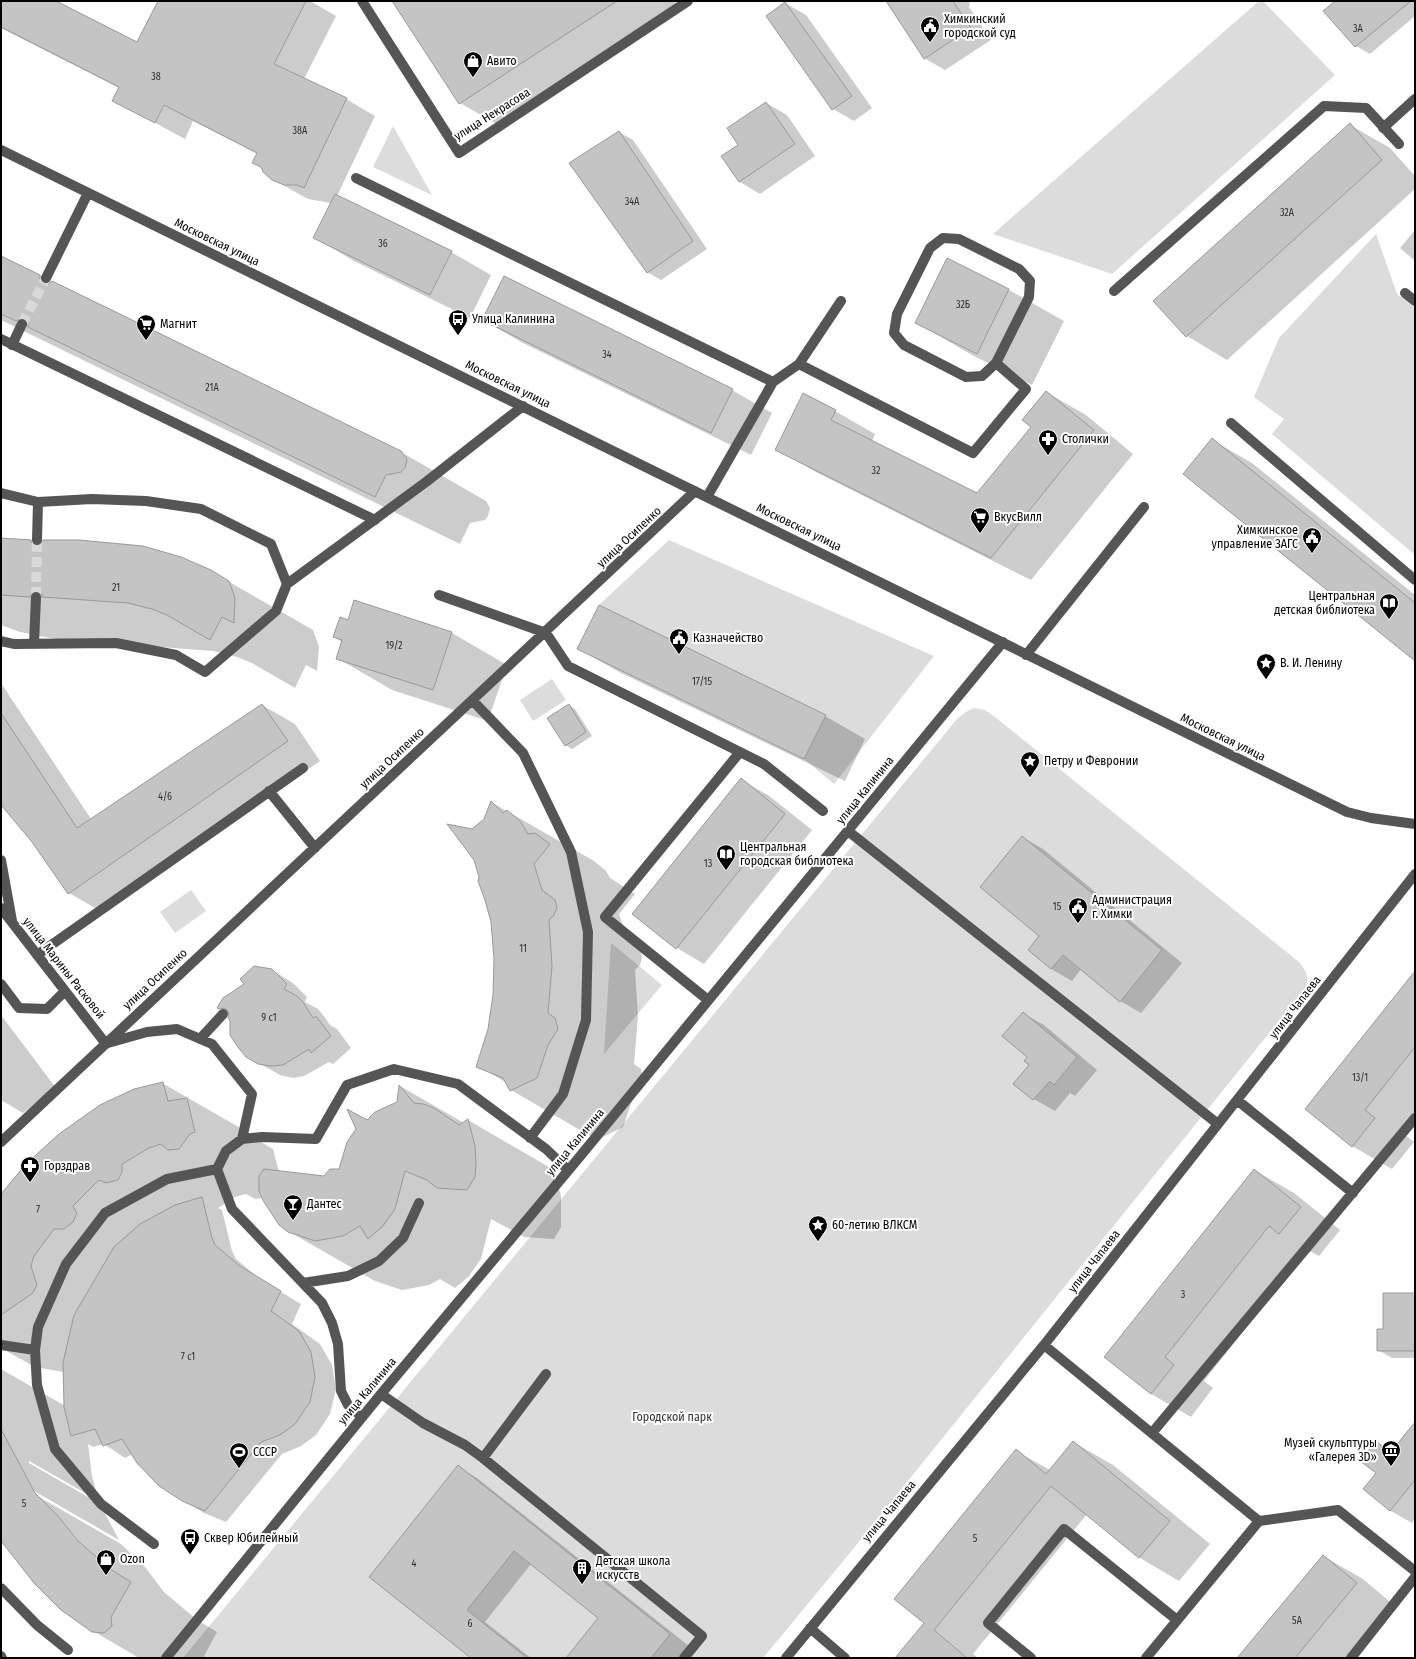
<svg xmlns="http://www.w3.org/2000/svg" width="1416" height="1659" font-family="'Fira Sans Condensed',sans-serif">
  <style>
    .green { fill: #dcdcdc }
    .shadow { fill: #0003; fill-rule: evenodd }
    .building { fill: #c4c4c4; stroke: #999 }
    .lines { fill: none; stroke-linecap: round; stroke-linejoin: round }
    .minor-tunnel { stroke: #d9d9d9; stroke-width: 10; stroke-dasharray: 10 5; stroke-linecap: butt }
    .minor { stroke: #555; stroke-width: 10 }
    .labels { text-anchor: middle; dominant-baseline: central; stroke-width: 4; stroke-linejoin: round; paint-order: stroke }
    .number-label { font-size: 10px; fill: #313131 }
    .poi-label { font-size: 12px; fill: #000; stroke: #fff; text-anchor: start }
    .street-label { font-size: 12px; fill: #000; stroke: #fff }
    .park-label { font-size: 12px; fill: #333; stroke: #fff }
  </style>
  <rect width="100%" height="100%" fill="#fff"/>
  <path class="green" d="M1259,1H1263L1335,75L1112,274L993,234Z
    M393,126L432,195L373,167Z
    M1376,234L1397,294L1415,308V555L1272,434L1284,419L1254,397L1279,338Z
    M669,540L934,656L834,784L804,759L825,715L599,605Z
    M552,679L566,700L533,721L520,700Z
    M974,708L985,710L995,717L1299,962C1306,970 1308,976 1307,986L849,1554L763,1658H183L957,719L966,712Z
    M191,890L206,911L175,933L160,912Z
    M611,943L662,985L604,1054Z"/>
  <path class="shadow" d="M1,1H54L138,43L159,1H310L336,16L304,79L346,99L375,116L337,196L451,252L491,275L470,318L354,261L315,238L331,203L308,199L267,176L258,154L193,121L185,139L113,100L119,88L1,28Z
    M393,1H674L679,9L500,126L460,103Z
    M887,1H970L969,7L991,40L945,70L924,58Z
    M1337,1H1414L1415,16L1370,54L1356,46Z
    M785,3L806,15L872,108L854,121L833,109Z
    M766,103L787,115L815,156L760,194L740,182L722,157L739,145Z
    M1350,125L1390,148L1415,176V189L1227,360L1187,336L1155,301Z
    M619,132L633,140L707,249L661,280L647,272Z
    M1415,230V261L1400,248Z
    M1,257L401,452L486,501L490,508L488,516L485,520L470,523L460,544L1,320ZM17,314L28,320V323L16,316Z
    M1009,290L1064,321L1032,385L972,355L917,323Z
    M483,320L732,390L772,413L751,455L523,343Z
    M1046,392L1086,415L1133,454L1031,580L816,472L776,449L835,411L875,434L872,441L978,494L1032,427Z
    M1212,440L1252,463L1415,595V658Z
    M1,539L30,541L40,547L210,571L313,630L319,647L317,671L306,665L295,688L252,663L237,657L213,651L55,639L20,632L1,625Z
    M355,602L452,633L507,665L488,721L392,690L337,658L342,642L334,637L349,621Z
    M579,649L825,716L865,739L845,781L619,672Z
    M1,683L91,819L262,705L295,724L320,761L102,912L69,893L33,842L1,804Z
    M569,705L575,709L592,736L572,749L565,745Z
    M741,780L768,795L812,830L704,964L677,948L634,913Z
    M491,802L594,861L606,871L610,878L635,894L619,914L628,941L641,951L642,958L640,965L635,970L638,1016L634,1064L641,1069L643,1079L634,1095L623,1127L597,1140L511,1090L507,1083L478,1066L492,1016L495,977L492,922L480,877L472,831L485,820Z
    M1022,837L1043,849L1182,963L1141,1013L1120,1001L1081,969L1072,981L1051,969L1041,936Z
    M272,970L293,983L307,997L305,1002L318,1009L323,1015L330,1025L337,1029L351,1048L333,1064L329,1062L304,1076L293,1078L280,1075L246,1056L230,1014L219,1008Z
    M1415,973V1120L1404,1134L1414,1142L1392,1169L1352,1146L1306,1109Z
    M1023,1013L1044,1025L1097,1070L1075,1096L1070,1093L1055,1111L1034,1099L1014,1084L1031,1065Z
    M1,1015L56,1088L23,1113L1,1100Z
    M162,1083L249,1133V1135L273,1149L279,1172L324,1177L340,1170L367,1121L398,1103L400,1086L464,1123L468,1120L554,1170L561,1196V1227L554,1239L524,1237L491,1219L481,1259L469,1276L455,1288L440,1279L429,1285L402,1290L375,1281L288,1231L279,1224L271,1213L264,1198L255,1199L246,1194L235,1197L218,1208L222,1210L232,1251L236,1259L261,1280L301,1304L292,1324L320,1344L332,1365L336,1389L330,1414L316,1435L301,1446L282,1454L226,1522L204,1513L182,1500L133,1454L125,1458L104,1444L93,1447L88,1444L92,1476L99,1501L29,1461V1463L100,1504L119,1540L34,1491V1494L121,1544L145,1567L164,1592L197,1620L217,1632L203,1658H139L93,1631L1,1540V1369L65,1406L64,1372L35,1367L1,1348V1196Z
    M1254,1170L1294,1193L1340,1230L1319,1256L1308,1250L1204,1381L1213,1388L1191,1417L1151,1394L1105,1357Z
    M1415,1294V1358H1392L1378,1350Z
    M1415,1432V1518L1412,1523L1391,1511L1364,1489L1377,1473L1376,1442L1393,1452Z
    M1073,1442L1113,1465L1210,1544L1179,1581L1140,1558L1087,1514L973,1654L978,1658H900L925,1623L1016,1451L1050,1470Z
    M458,1467L477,1478L689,1646L679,1658H568L599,1618L531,1564L485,1622L531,1658H472L371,1577Z
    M1323,1556L1363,1579L1396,1607L1353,1658H1238Z"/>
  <path class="building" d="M1,1H56L137,42L158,1H306L274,64L347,98L304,188L297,185H284L272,180L263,172L261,167L252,163L257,153L164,105L155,123L112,101L119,87L1,27Z
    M392,1H617L459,104Z
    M886,1H953L971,28L924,59Z
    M1335,1H1411L1355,47L1323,11Z
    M785,2L852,96L832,110L766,16Z
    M766,102L795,144L739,182L721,156L738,145L727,128Z
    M1350,123L1382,160L1186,337L1153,301Z
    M619,131L693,241L647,273L569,163Z
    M335,194L452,251L430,295L313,238Z
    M1,256L40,275V281L43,284H49L52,281L401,451L407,459L405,468L401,472L386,475L375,497L28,327V323L25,318H21L16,321L1,314Z
    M947,258L1009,289L977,354L915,323Z
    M504,276L733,389L711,433L482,320Z
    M1046,391L1094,430L991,558L775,450L803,393L836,410L831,420L977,493L1031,427L1022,420Z
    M1212,438L1415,603V661L1183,474Z
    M1,538L31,540L32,543L36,546L40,545L43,540H79L143,546L181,557L211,570L229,581L235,598L234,623L222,617L210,640L167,615L152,609L128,603L42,597V594L37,591H33L30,597L1,595Z
    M354,600L452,632L433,690L336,659L342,640L333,637L340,617L348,620Z
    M599,605L826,715L804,759L577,649Z
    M262,704L288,741L68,894L32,842L1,805V713L77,828Z
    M569,704L586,732L565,746L547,718Z
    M741,778L785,814L676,949L632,914Z
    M491,801L503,813L507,810L520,821L528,834L535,833L550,844L534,864L542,890L555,900L557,908L554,915L549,920L552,966L548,1013L555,1018L558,1029L548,1045L537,1078L510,1091L503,1078L476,1067L488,1029L493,995L494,959L491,922L485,900L478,881L479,877L474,860L447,824L472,829L484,819Z
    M1022,836L1162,950L1120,1002L1063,955L1051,969L1028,950L1039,936L980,887Z
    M254,966L272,969L287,984L284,989L297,996L303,1002L313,1018L316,1016L331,1036L311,1053L309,1049L283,1065L271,1066L258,1064L246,1057L237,1046L230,1035V1021L228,1018L229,1012L225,1008L219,1009L217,1008L223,998L244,984L240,979Z
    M1415,971V1047L1365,1110L1375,1118L1352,1147L1305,1109Z
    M1023,1012L1077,1057L1054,1085L1050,1081L1033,1100L1013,1084L1029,1065L1024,1061L1027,1057L1002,1036Z
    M163,1082L168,1101L187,1098L195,1132L190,1134L179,1149L168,1150L161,1144L149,1148L122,1164V1172L118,1180L106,1183L99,1180L73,1206L77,1213L73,1222L64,1229H54L34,1256L31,1266L37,1285L33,1293L1,1315V1194L27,1163L59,1134L100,1105L134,1089Z
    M399,1085L414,1103L423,1104L434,1108L459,1125L468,1119L475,1146L476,1164L475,1177L467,1190L437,1188L427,1180L405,1171L395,1209L383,1226L368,1239L360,1226L343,1236L315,1241L288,1232L279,1225L264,1202L259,1191V1176L264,1169L324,1176L330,1169H339L347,1142L356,1129L347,1109L367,1120L375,1112L397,1102Z
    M1254,1169L1301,1207L1279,1234L1269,1226L1165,1357L1174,1365L1151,1394L1104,1357Z
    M202,1197L212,1238L215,1245L240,1266L281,1291L271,1311L299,1331L311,1352L315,1377L310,1402L295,1424L280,1435L261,1442L205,1511L182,1501L159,1486L137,1463L122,1439L103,1446L95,1429L71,1436L64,1407L63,1363L74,1315L114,1247L140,1224L175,1205Z
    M1383,1293H1415V1351H1377V1329H1383Z
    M1415,1422V1480L1390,1511L1363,1489L1376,1473L1360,1461L1376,1441L1390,1453Z
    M1,1429L35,1493L58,1516L78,1541L110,1569L131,1582L111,1617L112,1626L104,1633L92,1632L61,1610L34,1583L1,1541Z
    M1073,1441L1170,1521L1139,1558L1051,1486L934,1630L967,1658H895L924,1623L894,1599L1016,1449L1046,1474Z
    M458,1465L670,1634L651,1658H566L598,1618L514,1551L467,1610L527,1658H471L369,1577Z
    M1323,1555L1357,1583L1295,1658H1237Z"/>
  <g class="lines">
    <path class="minor-tunnel" d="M22,324L46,278
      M36,597L37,540"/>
    <path class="minor" d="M362,1L459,153L688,1
      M1383,128L1415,99
      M1,150L1347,812L1371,818L1415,824
      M356,178L773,382
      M943,238L959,239L1019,269L1030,281L1029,297L996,363L982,376L966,377L904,345L894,333L897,314L930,248Z
      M46,278L88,193
      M1114,291L1324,106L1366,108L1399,144
      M1405,293L1415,301
      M1,339L375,520
      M12,345L22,324
      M799,364L973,453L1026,389L996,363
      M1231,423L1415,580
      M1,493L38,502L92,499L146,501L201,509L271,544L287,584L276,611L205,672L176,655L116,643L14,644L1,641
      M707,497L773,382L799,364L841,301
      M37,540L38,502
      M287,584L426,482L523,406
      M439,595L546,633L568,666L764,764L823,811
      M34,644L36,597
      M1026,655L1144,507
      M473,701L523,753L571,852L588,932L586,1020L563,1094L530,1138
      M269,791L315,848
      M848,831L1218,1124
      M1,860L12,921
      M1,908L106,1044
      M37,955L303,768
      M1,984L19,1008L47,1009L65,991
      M708,1000L605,917L740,752
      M200,1039L223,1014
      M108,1043L147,1032L177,1029L212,1044L252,1094L242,1139
      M1237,1100L1353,1193
      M1,1142L695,491
      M217,1169L226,1151L242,1139L262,1137L316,1139L347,1085L394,1069L458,1084L546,1149L568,1170
      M303,1283L348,1276L379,1261L403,1238L419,1203
      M1,1345L35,1350
      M1044,1345L1259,1521L1338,1510L1415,1571
      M381,1394L423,1423L465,1445L483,1458L702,1636L684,1658
      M1152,1433L1415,1118
      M483,1458L546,1374
      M154,1544L101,1504L55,1449L37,1385L35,1350L38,1327L66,1264L105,1213L167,1179L217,1169L232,1209L322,1303L332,1323L338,1344L341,1391L348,1405L362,1417
      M1,1588L37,1625L68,1650
      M810,1628L845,1658
      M1,1656L2,1658
      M166,1658L381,1394L577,1160L1003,642
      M786,1658L1044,1345L1415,874
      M1031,1658L988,1623L1064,1529L1177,1620
      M1146,1658L1259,1521
      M1351,1658L1415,1577"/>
  </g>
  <defs>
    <g id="civic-pin" transform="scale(1)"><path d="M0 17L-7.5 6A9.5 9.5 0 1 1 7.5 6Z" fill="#000" stroke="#fff"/><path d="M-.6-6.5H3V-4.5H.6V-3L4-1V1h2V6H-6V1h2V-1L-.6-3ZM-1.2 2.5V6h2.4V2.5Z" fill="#fff"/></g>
    <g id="shop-pin" transform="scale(1)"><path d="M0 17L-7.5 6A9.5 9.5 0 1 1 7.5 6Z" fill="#000" stroke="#fff"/><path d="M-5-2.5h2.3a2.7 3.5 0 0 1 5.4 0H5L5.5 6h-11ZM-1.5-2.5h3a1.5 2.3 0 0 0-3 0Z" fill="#fff"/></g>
    <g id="bus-pin" transform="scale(1)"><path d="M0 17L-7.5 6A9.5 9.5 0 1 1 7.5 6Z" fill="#000" stroke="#fff"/><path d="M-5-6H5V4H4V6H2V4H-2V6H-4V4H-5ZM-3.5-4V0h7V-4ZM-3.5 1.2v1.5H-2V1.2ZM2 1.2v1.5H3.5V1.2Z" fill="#fff"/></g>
    <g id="supermarket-pin" transform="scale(1)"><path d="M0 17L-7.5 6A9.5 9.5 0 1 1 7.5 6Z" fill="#000" stroke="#fff"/><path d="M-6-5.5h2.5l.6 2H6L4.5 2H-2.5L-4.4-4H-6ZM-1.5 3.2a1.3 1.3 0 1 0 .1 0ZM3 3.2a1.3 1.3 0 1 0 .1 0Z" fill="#fff"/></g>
    <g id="pharmacy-pin" transform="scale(1)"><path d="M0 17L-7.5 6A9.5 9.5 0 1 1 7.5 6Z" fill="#000" stroke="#fff"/><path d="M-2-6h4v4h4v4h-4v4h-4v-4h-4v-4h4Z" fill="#fff"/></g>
    <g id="library-pin" transform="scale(1)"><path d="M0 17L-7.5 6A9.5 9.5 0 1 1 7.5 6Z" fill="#000" stroke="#fff"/><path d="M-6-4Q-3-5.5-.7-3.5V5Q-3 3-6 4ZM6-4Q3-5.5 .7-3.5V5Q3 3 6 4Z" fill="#fff"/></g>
    <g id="sight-pin" transform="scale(1)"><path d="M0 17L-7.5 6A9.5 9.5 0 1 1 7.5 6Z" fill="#000" stroke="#fff"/><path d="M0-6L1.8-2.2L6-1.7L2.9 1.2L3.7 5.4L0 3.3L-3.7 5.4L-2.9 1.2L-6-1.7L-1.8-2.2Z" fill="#fff"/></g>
    <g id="bar-pin" transform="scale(1)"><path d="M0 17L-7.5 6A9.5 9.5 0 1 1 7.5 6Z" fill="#000" stroke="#fff"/><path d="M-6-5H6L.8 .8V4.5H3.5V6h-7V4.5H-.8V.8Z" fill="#fff"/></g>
    <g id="museum-pin" transform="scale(1)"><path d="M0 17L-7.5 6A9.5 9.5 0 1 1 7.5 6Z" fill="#000" stroke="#fff"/><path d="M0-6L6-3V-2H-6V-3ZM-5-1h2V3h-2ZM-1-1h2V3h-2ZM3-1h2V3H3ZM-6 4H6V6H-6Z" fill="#fff"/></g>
    <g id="stadium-pin" transform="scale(1)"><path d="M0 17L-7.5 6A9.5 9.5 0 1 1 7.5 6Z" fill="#000" stroke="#fff"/><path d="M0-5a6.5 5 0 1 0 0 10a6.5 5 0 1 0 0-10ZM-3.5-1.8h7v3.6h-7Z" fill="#fff"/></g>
    <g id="building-pin" transform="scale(1)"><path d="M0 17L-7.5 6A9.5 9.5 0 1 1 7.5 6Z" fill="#000" stroke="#fff"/><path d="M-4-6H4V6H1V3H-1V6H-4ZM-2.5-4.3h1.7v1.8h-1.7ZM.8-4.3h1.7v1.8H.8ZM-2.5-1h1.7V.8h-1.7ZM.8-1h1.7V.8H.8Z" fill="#fff"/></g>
  </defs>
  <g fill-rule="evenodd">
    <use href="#civic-pin" x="930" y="26"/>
    <use href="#shop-pin" x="473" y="61"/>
    <use href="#bus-pin" x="458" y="319"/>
    <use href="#supermarket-pin" x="146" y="324"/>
    <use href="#pharmacy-pin" x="1048" y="439"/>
    <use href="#supermarket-pin" x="980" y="517"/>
    <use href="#civic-pin" x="1312" y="537"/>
    <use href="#library-pin" x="1389" y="603"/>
    <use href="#civic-pin" x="679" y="638"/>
    <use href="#sight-pin" x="1266" y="663"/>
    <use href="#sight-pin" x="1030" y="761"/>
    <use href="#library-pin" x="726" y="854"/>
    <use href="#civic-pin" x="1078" y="907"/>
    <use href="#pharmacy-pin" x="30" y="1166"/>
    <use href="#bar-pin" x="293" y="1204"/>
    <use href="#sight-pin" x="818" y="1225"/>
    <use href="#museum-pin" x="1391" y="1450"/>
    <use href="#stadium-pin" x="239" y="1452"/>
    <use href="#bus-pin" x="190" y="1538"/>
    <use href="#shop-pin" x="106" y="1559"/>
    <use href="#building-pin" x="582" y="1568"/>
  </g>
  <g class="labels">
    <g class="number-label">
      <text x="1358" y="29">3А</text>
      <text x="156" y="77">38</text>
      <text x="300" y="131">38А</text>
      <text x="632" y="202">34А</text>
      <text x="1287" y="213">32А</text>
      <text x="383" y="244">36</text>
      <text x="963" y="305">32Б</text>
      <text x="607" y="355">34</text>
      <text x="212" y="388">21А</text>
      <text x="876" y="471">32</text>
      <text x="116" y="588">21</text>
      <text x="394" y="646">19/2</text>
      <text x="702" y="682">17/15</text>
      <text x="165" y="797">4/6</text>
      <text x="708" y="864">13</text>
      <text x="1057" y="907">15</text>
      <text x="523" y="949">11</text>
      <text x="269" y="1018">9 с1</text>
      <text x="1360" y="1078">13/1</text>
      <text x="38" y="1210">7</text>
      <text x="1183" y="1295">3</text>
      <text x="188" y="1357">7 с1</text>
      <text x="24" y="1504">5</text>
      <text x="975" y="1539">5</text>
      <text x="414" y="1564">4</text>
      <text x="1297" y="1621">5А</text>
      <text x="470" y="1624">6</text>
    </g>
    <g class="poi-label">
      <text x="944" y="19">Химкинский<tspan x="944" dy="14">городской суд</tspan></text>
      <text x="487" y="61">Авито</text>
      <text x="472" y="319">Улица Калинина</text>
      <text x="160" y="324">Магнит</text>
      <text x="1062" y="439">Столички</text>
      <text x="994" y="517">ВкусВилл</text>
      <text x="1298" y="530" text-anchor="end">Химкинское<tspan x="1298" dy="14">управление ЗАГС</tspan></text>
      <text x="1375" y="596" text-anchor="end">Центральная<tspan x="1375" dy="14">детская библиотека</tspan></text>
      <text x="693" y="638">Казначейство</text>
      <text x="1280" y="663">В. И. Ленину</text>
      <text x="1044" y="761">Петру и Февронии</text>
      <text x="740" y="847">Центральная<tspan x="740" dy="14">городская библиотека</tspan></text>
      <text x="1092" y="900">Администрация<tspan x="1092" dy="14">г. Химки</tspan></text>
      <text x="44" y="1166">Горздрав</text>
      <text x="307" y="1204">Дантес</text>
      <text x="832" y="1225">60-летию ВЛКСМ</text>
      <text x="1377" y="1443" text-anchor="end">Музей скульптуры<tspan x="1377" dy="14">«Галерея 3D»</tspan></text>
      <text x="253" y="1452">СССР</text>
      <text x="204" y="1538">Сквер Юбилейный</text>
      <text x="120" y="1559">Ozon</text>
      <text x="596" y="1561">Детская школа<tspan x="596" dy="14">искусств</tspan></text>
    </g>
    <g class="street-label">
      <text transform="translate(492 114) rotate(-32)">улица Некрасова</text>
      <text transform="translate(217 242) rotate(26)">Московская улица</text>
      <text transform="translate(508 384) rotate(26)">Московская улица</text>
      <text transform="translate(799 527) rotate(26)">Московская улица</text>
      <text transform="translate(629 537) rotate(-43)">улица Осипенко</text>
      <text transform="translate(1223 737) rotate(26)">Московская улица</text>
      <text transform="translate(392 758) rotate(-43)">улица Осипенко</text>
      <text transform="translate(865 790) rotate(-51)">улица Калинина</text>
      <text transform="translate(64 968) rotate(52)">улица Марины Расковой</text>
      <text transform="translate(155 979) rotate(-43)">улица Осипенко</text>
      <text transform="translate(1295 1007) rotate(-52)">улица Чапаева</text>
      <text transform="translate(575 1142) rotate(-50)">улица Калинина</text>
      <text transform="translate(1094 1261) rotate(-52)">улица Чапаева</text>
      <text transform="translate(367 1391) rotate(-50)">улица Калинина</text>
      <text transform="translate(889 1511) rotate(-50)">улица Чапаева</text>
    </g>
    <g class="park-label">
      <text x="672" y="1417">Городской парк</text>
    </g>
  </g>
  <rect width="1416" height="1659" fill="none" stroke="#000000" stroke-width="4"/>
</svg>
